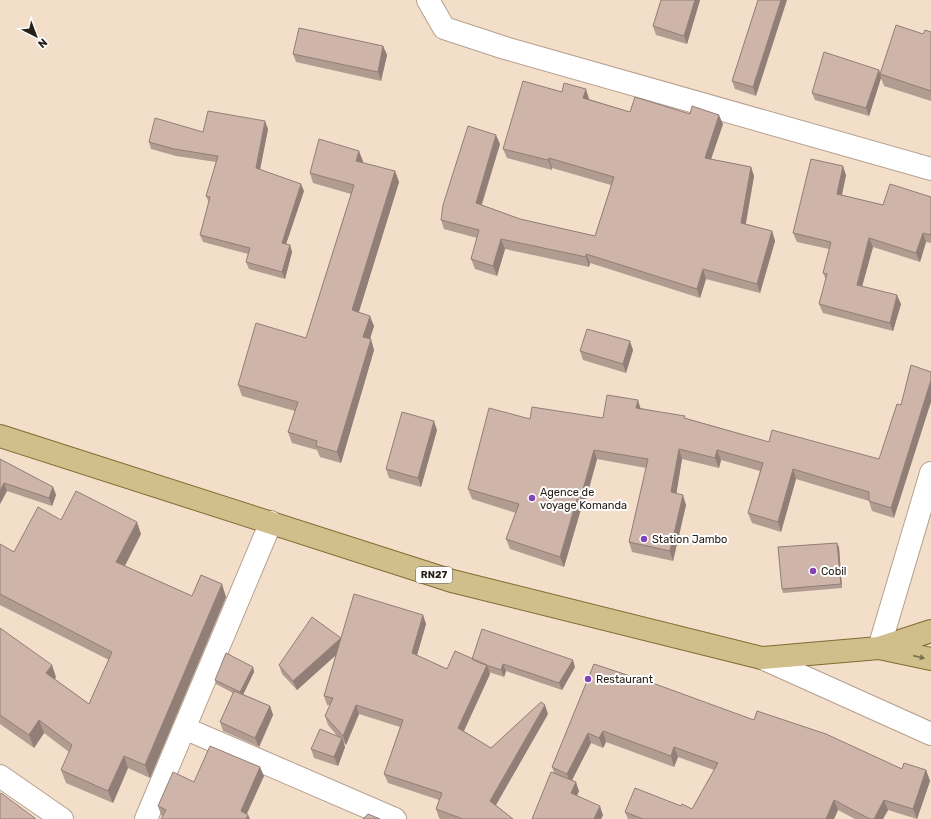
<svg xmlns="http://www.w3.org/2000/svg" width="931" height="819" font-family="Rubik,sans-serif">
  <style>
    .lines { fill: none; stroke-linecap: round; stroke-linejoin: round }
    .minor-casing { stroke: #b5a18e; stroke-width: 24 }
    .tertiary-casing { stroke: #b5a18e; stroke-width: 24 }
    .primary-casing { stroke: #816b30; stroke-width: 24 }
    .minor { stroke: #fff; stroke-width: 22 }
    .tertiary { stroke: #fff; stroke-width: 22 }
    .primary { stroke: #d0bf8b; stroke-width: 22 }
    .wall { fill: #b29b91 }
    .shaded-wall { fill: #917e76 }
    .building { fill: #cfb4a9; stroke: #917e76 }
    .oneway { fill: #7c7052 }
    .poi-dot { fill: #8444b9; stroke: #fff; stroke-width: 1.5 }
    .labels { text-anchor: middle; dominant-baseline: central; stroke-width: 4; stroke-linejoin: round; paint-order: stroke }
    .shield { fill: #fff; stroke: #68635d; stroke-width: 1 }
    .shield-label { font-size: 10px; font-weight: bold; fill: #272018 }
    .poi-label { font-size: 11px; fill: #272018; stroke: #fff; text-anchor: start }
  </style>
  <rect width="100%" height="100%" fill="#f3deca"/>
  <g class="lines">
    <g class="minor-casing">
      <path id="minor" d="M428,0L444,28L505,48L931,169
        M879,648L931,473
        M762,658L931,734
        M184,728L395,819
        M146,819L271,522"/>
    </g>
    <g class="tertiary-casing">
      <path id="tertiary" d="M0,776L62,819"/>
    </g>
    <g class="primary-casing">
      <path id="primary" d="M0,436L452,581L762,658L879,648L931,631
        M879,648L931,659"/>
    </g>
    <use href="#minor" class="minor"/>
    <use href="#tertiary" class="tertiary"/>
    <use href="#primary" class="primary"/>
  </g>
  <path class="wall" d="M661,0H700L687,44L656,35L653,26Z
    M758,0L756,96L735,89L732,81Z
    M931,32V101L884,86L881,78L869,116L815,100L812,93L879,70L880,73L923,34Z
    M383,46L387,55L381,81L296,62L293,54Z
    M562,92L589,99L630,112L690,114L723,124L711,159L751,167L754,176L746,224L772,231L775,241L760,293L706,279L700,298L590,263L589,267L505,249L497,276L475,269L471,259L477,238L444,229L441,220L500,144L482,205L520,219L595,236L611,185L552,168V170L507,158L503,149Z
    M268,129L260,169L304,191L286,244L290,245L292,252L285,279L249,269L246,262L248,254L203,242L200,235L209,203L206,196L216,162L176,156L151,149L149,142L203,132Z
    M363,161V163L395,171L399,182L359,312L374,326L370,339L374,350L341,463L320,457L317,450L292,443L288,432L295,411L242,396L238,385L306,338L351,194L313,183L310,173Z
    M846,175L842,195L883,205L931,197V243L926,242L920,262L873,247L862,286L901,304L893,331L823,313L819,304L826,280L823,273L829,249L797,242L793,233Z
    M633,350L626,373L583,360L580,351Z
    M641,408L685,418L769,442L879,459L894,518L872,511L869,501L796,479L781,532L752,523L748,513L760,471L721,460L719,468L682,459L676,493L686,505L673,561L632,552L629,542L646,468L597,459L583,510L581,509L564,567L510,549L506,539L516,513L472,499L468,489L530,419L603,418Z
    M437,430L421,487L389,478L386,469Z
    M0,459L53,487L56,495L52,506L7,491L0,504Z
    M61,520L141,534L125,566L192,596L226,597L150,778L128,768L113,803L66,783L61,770L69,752L44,733L34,748L0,724V628L56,677L55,679L89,704L109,660L0,605V544L14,552Z
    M839,547L842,588L783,593L782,589Z
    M423,615L426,624L417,655L447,669L472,659L575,667L562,690L506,671L504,677L489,672L490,674L464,731L491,748L548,714L496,805L513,819H441L439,818L436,809L439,800L388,783L384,774L400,727L359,714L346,745L344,743L345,747L338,766L314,758L311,749L338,737L328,725L325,716L330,705H327L324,696L336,655L297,690L282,674L279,665L341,638Z
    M594,664L754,720L902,769L926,770L930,781L917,819L888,810L883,819H855L838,810L834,819H628L625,812L681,806L692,809L714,770L678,757L674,767L606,742L603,748L591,743L572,780L579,791L577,795L603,815L601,819H532L554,773L552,767Z
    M253,667L254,672L243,694L270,706L273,715L259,747L223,731L220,722L233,693L216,684L215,680Z
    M264,776L247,814L163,816L161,815L158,806L194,782Z"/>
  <path class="shaded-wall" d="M695,0H700L687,44L684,36Z
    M781,0H787L756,96L753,87Z
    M383,46L387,55L381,81L378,72Z
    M879,70L881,78L869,116L866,108Z
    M586,89L589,99L587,107L583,98Z
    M719,115L723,124L708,168L705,158Z
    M265,121L268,129L259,175L256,168Z
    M496,135L500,144L479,212L476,203Z
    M359,151L363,161L360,172L356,161Z
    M549,158L552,168V170L548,160Z
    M843,166L846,175L840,203L837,194Z
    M751,167L754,176L744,232L741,223Z
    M395,171L399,182L356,321L352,310Z
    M301,184L304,191L284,250L282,243Z
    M772,231L775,241L760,293L757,284Z
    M923,233L926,242L920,262L916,253Z
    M869,238L873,247L860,294L857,285Z
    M501,239L505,249L497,276L493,266Z
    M290,245L292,252L285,279L282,272Z
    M586,254L590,263L589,267L586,257Z
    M703,269L706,279L700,298L697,289Z
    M897,295L901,304L893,331L890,323Z
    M370,316L374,326L367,348L363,337Z
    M371,339L374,350L341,463L337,452Z
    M630,341L633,350L626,373L623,364Z
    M931,380V402L894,518L891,508Z
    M638,400L641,410L636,408Z
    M434,421L437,430L421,487L418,478Z
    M679,449L682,459L675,502L671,492Z
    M594,450L597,459L583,510L580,500Z
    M717,450L721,460L719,468L715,458Z
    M793,469L796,479L781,532L778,522Z
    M4,483L7,491L0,504V491Z
    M53,487L56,495L52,506L49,498Z
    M683,495L686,505L673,561L670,551Z
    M577,499L581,509L564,567L560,557Z
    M137,522L141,534L120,575L116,562Z
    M837,543L839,547L842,588L841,584Z
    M222,584L226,597L150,778L145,765Z
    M423,615L426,624L415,662L412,653Z
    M341,638L345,647L297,690L293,681Z
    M573,660L575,667L562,690L559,683Z
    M503,664L506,671L504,677L501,670Z
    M52,665L56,677L50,686L46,673Z
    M487,665L490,674L461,737L458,728Z
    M253,667L254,672L242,697L240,692Z
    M356,705L359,714L346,745L343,736Z
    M545,705L548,714L493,810L490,801Z
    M270,706L273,715L259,747L255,738Z
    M39,720L44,733L34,748L29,735Z
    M603,731L606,742L603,748L599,738Z
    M588,733L591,743L570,784L567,774Z
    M342,738L345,747L338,766L334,757Z
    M674,747L678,757L674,767L671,756Z
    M124,756L128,768L113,803L108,791Z
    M260,767L264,776L244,819L241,811Z
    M926,770L930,781L917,819L913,809Z
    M576,782L579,791L574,802L571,793Z
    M834,800L838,810L834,819H826Z
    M884,800L888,810L883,819H874Z
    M600,806L603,815L601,819H594Z
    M248,815L250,819H246Z"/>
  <path class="building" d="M661,0H695L684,36L653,26Z
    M758,0H781L753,87L732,81Z
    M896,25L923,34L925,30L931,32V91L880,74Z
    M299,28L383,46L378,72L293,54Z
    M824,52L879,70L866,108L812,93Z
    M523,81L562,92L564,83L586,89L583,98L630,112L635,97L690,114L692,106L719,115L705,158L751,167L741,223L772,231L757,284L703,269L697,289L586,254V257L501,239L493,266L471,259L479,230L441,220L443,205L468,126L496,135L476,203L520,219L595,236L614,177L549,158L548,160L503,149Z
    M208,111L265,121L256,168L301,184L282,243L290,245L282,272L246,262L250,248L200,235L210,197L206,196L218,156L174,149L149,142L155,118L203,132Z
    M319,139L359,151L356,161L395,171L352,310L370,316L363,337L371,339L337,452L316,446L317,441L288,432L298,402L238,385L256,323L306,338L354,185L310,173Z
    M811,159L843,166L837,194L883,205L890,184L931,197V233L930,235L923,233L916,253L869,238L857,285L897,295L890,323L819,304L827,274L823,273L831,242L793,233Z
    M587,329L630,341L623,364L580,351Z
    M911,365L931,372V380L891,508L869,501V492L793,469L778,522L748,513L763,463L717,450L715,458L679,449L671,492L683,495L670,551L629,542L648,459L594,450L580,500L577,499L560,557L506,539L519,504L468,489L489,408L530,419L532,407L603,418L607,395L638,400L636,408L685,416L684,418L769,442L772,430L879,459L897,404L901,405Z
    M402,412L434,421L418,478L386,469Z
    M0,459L53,487L49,498L4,483L0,491Z
    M76,491L137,522L116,562L192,596L201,575L222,584L145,765L124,756L108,791L61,770L72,745L39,720L29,735L0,715V628L52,665L46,673L89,704L112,652L0,594V544L14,552L38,507L61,520Z
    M837,543L841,584L782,589L778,547Z
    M354,594L423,615L412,653L447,669L455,651L487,665L458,728L491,748L541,702L545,705L490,801L513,819H463L436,809L442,793L384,774L403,720L356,705L343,736L325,716L333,698L324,696L341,638L293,681L279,665L312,617L341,638Z
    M482,629L573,660L559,683L503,664L501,670L480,663L472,659Z
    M226,653L253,667L240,692L215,680Z
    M594,664L636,678V677L754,720L757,711L826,734L902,769L904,763L926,770L913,809L884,800L874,819H870L834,800L826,819H643L625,812L635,788L681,806L682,804L692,809L718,763L674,747L671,756L603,731L599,738L588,733L567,774L552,767Z
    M234,691L270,706L255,738L220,722Z
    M320,729L342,738L334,757L311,749Z
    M210,746L260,767L241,811L248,815L246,819H161L166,810L158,806L173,772L194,782Z
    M551,772L576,782L571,793L600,806L594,819H532Z
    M1,793L36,819H0V795Z
    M368,814L380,819H363Z"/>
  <defs><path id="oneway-solid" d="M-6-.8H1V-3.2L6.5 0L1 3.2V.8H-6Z"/></defs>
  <use class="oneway" href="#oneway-solid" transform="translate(919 657) rotate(13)"/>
  <g class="poi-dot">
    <circle cx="532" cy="498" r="4"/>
    <circle cx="644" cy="539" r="4"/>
    <circle cx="813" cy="571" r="4"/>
    <circle cx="588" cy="679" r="4"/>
  </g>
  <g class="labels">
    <rect class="shield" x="416" y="567" width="36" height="16" rx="3"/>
    <g class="shield-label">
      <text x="434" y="575">RN27</text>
    </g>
    <g class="poi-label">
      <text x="540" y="492">Agence de<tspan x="540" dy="13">voyage Komanda</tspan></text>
      <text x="652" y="539">Station Jambo</text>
      <text x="821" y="571">Cobil</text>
      <text x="596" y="679">Restaurant</text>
    </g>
  </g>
  <g transform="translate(36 36) rotate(138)" stroke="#ffffff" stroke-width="3" paint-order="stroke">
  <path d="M0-3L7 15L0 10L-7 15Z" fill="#272018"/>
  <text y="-6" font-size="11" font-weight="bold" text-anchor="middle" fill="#272018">N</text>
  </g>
</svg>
